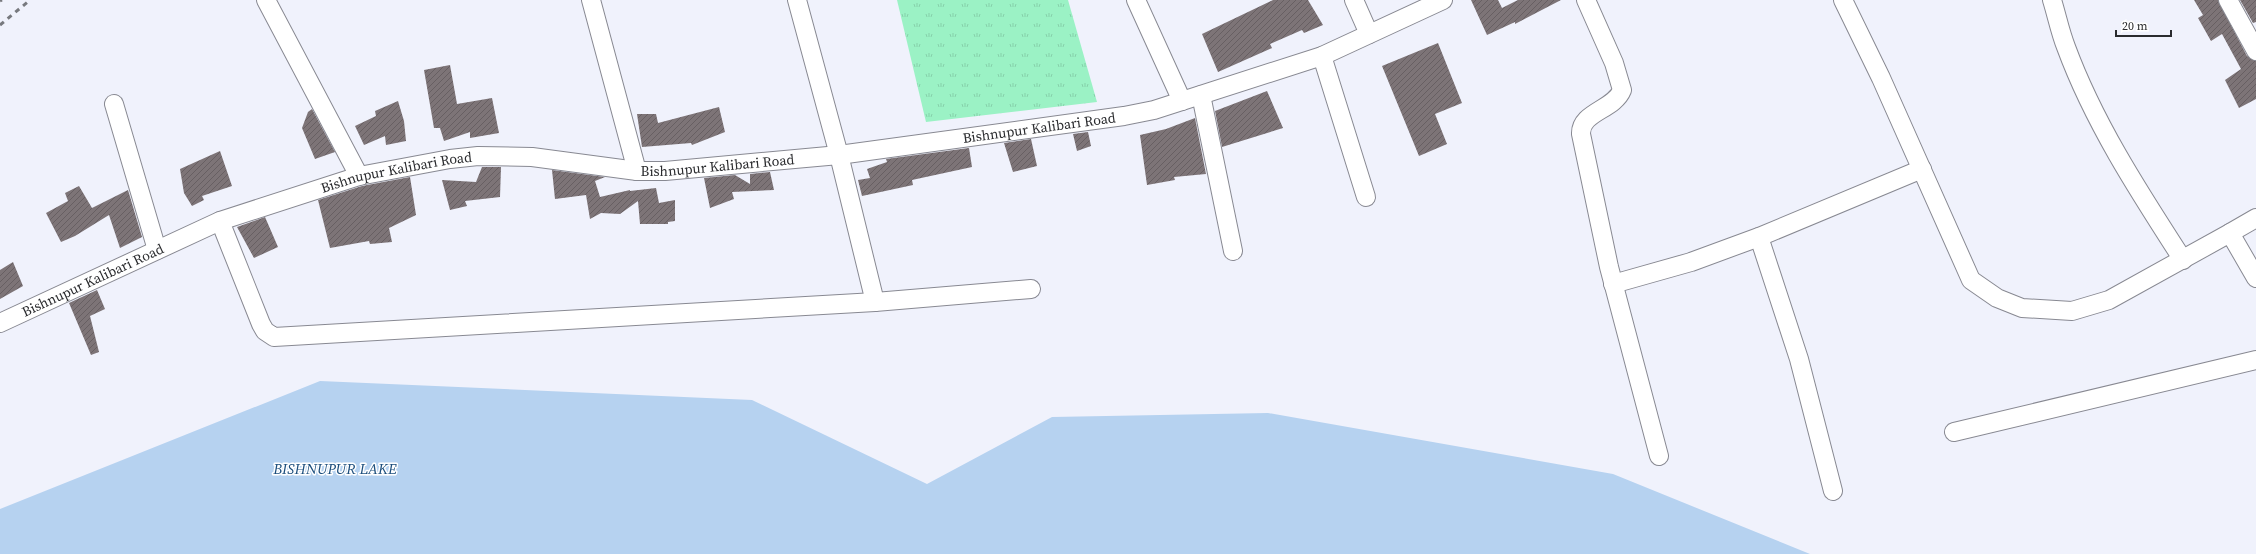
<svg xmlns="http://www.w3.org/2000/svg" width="2256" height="554" font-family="'Source Serif 4',serif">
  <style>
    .grass { fill: url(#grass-tufts) }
    .water { fill: #b6d2f0 }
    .building { fill: url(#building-hatch) }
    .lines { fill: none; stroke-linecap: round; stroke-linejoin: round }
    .minor-casing { stroke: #888992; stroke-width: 20 }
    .minor { stroke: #fff; stroke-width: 18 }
    .rail { stroke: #77797e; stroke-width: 3; stroke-dasharray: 5 5; stroke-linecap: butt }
    .labels { text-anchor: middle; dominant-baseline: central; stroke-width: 3; stroke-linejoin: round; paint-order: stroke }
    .street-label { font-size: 14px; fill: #2a2b2e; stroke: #fff }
    .water-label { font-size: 15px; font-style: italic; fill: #1b4d7c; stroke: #fff }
  </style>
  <defs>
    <pattern id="grass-tufts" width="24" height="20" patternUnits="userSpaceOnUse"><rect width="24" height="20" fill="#9bf2c5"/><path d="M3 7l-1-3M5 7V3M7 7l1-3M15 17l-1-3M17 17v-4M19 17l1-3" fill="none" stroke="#86d0aa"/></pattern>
    <pattern id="building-hatch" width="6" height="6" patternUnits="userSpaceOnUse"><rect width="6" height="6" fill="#7d7477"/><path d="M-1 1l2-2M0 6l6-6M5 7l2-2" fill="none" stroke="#675f62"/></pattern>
  </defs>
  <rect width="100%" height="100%" fill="#f0f2fc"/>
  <path class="grass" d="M897,0H1068L1097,102L926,122Z"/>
  <path class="water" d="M320,381L752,400L927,484L1052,417L1268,413L1613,474L1810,554H0V509Z"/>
  <path class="building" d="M1273,0H1308L1323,25L1304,33L1302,30L1270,44L1272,48L1218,72L1202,34Z
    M1471,0H1498L1502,8L1518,0H1561L1515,24V22L1487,35Z
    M2194,0H2218L2247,56L2256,61V99L2239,108L2225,80L2241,69L2222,34L2211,41L2198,18L2203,15Z
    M2240,0H2256V22L2253,23Z
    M1438,43L1462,103L1435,114L1447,144L1419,156L1382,66Z
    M450,65L457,104L492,98L499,133L470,138V132L444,141L440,128H434L424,70Z
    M1267,91L1283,128L1222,147L1215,111Z
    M398,101L404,121L406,141L386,145L385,136L364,145L355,126L376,116L375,111Z
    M719,107L725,132L692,145L691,143L642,147L637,114H656L658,123Z
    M312,109L335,152L315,159L302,128L308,112Z
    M1195,118L1206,174L1174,177L1175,180L1147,185L1140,135L1166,129Z
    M1088,132L1091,146L1077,151L1073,134Z
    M1031,139L1037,166L1013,172L1004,143Z
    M969,148L972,167L912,180L913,185L862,196L858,180L870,178L867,169L887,162L886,159Z
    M220,151L232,186L202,196L204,200L192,206L184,193L180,169Z
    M482,167H501L500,197L465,201L467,206L450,210L442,180L476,182Z
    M552,170L605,177L595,181L600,197L630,190V191L656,188L659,203L675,200V221L668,222V224H640L638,201L620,214L601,213L590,219L586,195L555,199Z
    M770,172L774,190L732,192L734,199L710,208L704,178L735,175L750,184V174Z
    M410,177L416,215L389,228L392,242L370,244L369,241L330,248L318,200L362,186Z
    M79,186L92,208L128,190L142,237L120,248L109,215L75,236L61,242L46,213L68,201L65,193Z
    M265,217L278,247L254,258L237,227Z
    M13,262L23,286L0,299V270Z
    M97,290L105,309L90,316L99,352L91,355L69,303Z"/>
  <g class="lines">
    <g class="minor-casing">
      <g id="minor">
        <path d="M266,0L359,176"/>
        <path d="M591,0L637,171"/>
        <path d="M797,0L839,155L875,302"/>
        <path d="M1136,0L1182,101"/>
        <path d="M1354,0L1369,34"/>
        <path d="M1586,0L1614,63L1622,90C1614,110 1580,112 1581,134L1609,267L1659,456"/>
        <path d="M1843,0L1881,78L1971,280L1997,298L2022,308L2072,311L2109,300L2230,233L2256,278"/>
        <path d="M2052,0C2057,16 2060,32 2066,47C2094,123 2139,192 2183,260"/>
        <path d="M2228,0L2256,51"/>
        <path d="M1322,56L1366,197"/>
        <path d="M1201,95L1233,251"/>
        <path d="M114,104L157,250"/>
        <path d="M220,221L261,324L265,331L274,337L875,302L1031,289"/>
        <path d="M2230,233L2256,218"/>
        <path d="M1759,237L1799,359L1833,491"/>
        <path d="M1613,284L1691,262L1759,237L1922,169"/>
        <path id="s1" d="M0,323L220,221L359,176L450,159L478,156L532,157L637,171H665L839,155L1124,116L1154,110L1322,56L1443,0"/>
        <path d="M1954,432L2256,360"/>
      </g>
    </g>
    <use href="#minor" class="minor"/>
    <path class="rail" d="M0,1L2,0
      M0,25L30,0"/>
  </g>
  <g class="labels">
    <g class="street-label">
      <text stroke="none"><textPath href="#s1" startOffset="1074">Bishnupur Kalibari Road</textPath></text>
      <text stroke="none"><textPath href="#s1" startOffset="750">Bishnupur Kalibari Road</textPath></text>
      <text stroke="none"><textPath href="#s1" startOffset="426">Bishnupur Kalibari Road</textPath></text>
      <text stroke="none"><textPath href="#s1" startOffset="102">Bishnupur Kalibari Road</textPath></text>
    </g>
    <g class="water-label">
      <text x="335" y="468">BISHNUPUR LAKE</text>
    </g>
  </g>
  <path d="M2116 30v6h55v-6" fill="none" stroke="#2a2b2e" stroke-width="2"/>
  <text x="2122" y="30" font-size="12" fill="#2a2b2e" stroke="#ffffff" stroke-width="3" paint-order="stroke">20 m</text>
</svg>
